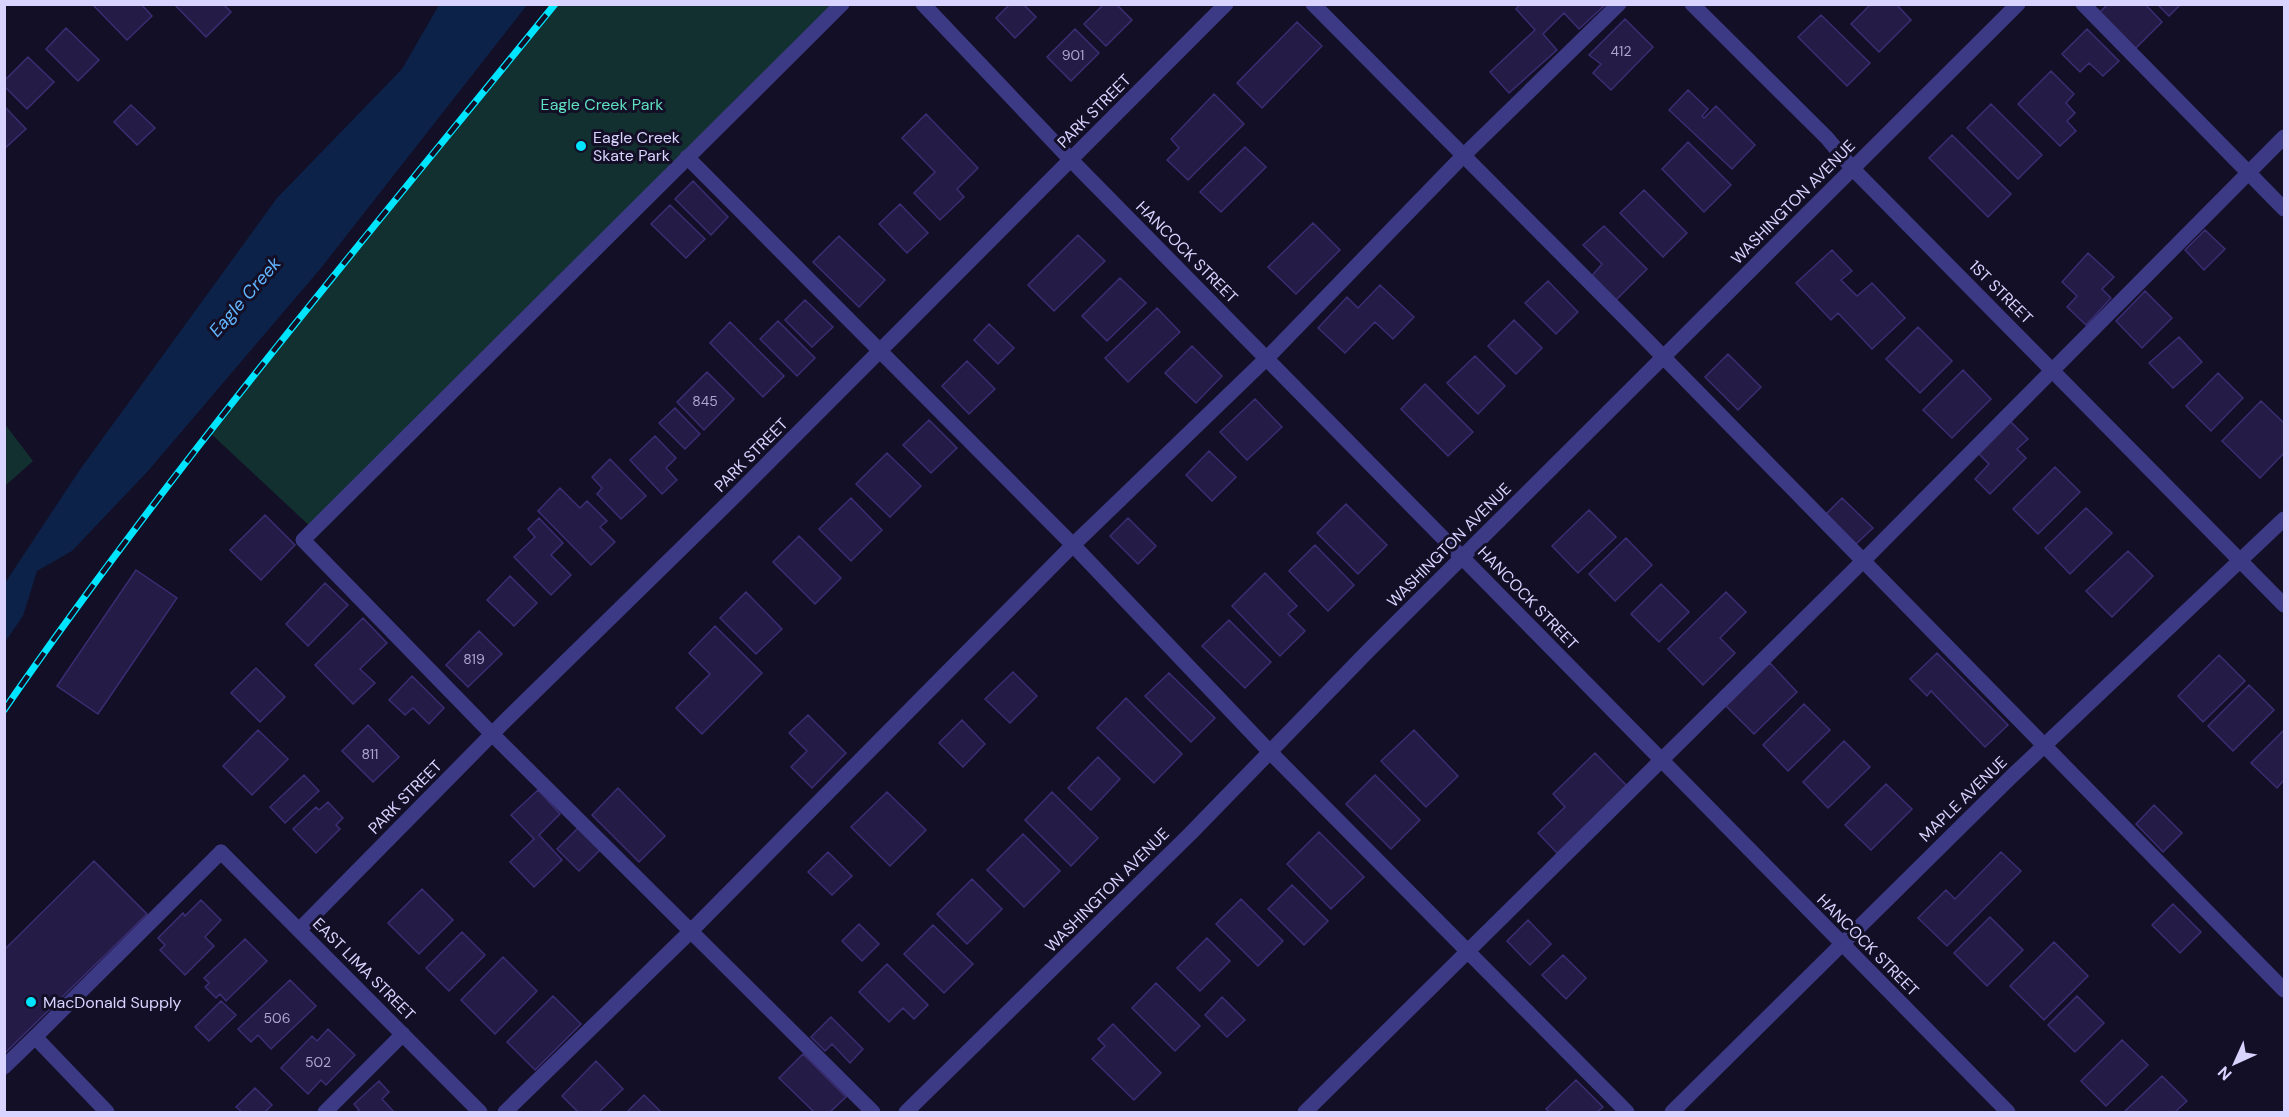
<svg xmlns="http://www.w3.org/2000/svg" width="2289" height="1117" font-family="'DM Sans',sans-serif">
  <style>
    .green { fill: #12302f }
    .water { fill: #0c2248 }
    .building { fill: #241b47; stroke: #3b2d73; stroke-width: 1.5 }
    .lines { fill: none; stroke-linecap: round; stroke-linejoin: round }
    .service { stroke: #3d3a85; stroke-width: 15 }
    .minor { stroke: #3d3a85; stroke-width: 15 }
    .rail-casing { stroke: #00e5ff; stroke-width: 7 }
    .rail { stroke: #130f26; stroke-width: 4.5; stroke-dasharray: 14; stroke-linecap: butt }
    .poi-dot { fill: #00e5ff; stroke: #130f26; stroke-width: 2 }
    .labels { text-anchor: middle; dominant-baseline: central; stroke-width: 6; stroke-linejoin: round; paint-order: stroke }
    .number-label { font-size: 14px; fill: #aca6d1 }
    .park-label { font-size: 16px; fill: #5fe0c0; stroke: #130f26 }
    .street-label { font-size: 16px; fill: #d9d4ff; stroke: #130f26 }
    .poi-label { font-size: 16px; fill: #d9d4ff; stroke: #130f26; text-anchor: start }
    .water-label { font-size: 18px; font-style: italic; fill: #62b6ff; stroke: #130f26 }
  </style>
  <rect width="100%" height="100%" fill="#130f26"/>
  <path class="green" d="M555,5H845L314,530L208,431Z
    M4,423L33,461L5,486H4Z"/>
  <path class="water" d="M439,5H527L321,268L148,471L72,551L37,571L23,616L5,642V583L79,471L277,198L402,69Z"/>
  <path class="building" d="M92,4H141L152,16L127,40Z
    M174,4H223L231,12L206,37Z
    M1010,4H1023L1036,17L1015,38L996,18Z
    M1104,4H1116L1132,20L1106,46L1084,24Z
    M1520,4L1605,5L1579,29L1564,13L1543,34L1557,50L1509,93L1490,72L1535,30L1516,9Z
    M1871,4H1896L1911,20L1879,52L1851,24Z
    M2108,4H2145L2162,22L2135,49L2099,13Z
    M2157,4H2181L2169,16Z
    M1821,15L1870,63L1847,86L1798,37Z
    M1625,19L1653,47L1611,90L1593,73L1601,64L1589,55Z
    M1297,22L1322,46L1262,108L1237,83Z
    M66,28L99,60L78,81L46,49Z
    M1075,29L1099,53L1071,81L1047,57Z
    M2087,29L2119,61L2103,76L2089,63L2080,72L2062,54Z
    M28,57L54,82L27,109L4,86V81Z
    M2051,71L2074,94L2066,103L2075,113L2067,121L2076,131L2060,146L2018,104Z
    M1688,90L1708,109L1702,116L1704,118L1716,106L1755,145L1732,169L1669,110Z
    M1214,94L1244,124L1188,180L1167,160L1179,148L1171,139Z
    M1991,104L2042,155L2018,179L1967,128Z
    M131,105L155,128L137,145L114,122Z
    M4,106L26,129L4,149Z
    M926,114L978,168L957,189L964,197L940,220L914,193L935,172L902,138Z
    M1952,135L2011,194L1988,217L1929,158Z
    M1688,142L1731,185L1704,212L1662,169Z
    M1245,147L1266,167L1221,212L1200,192Z
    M693,181L728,217L711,235L675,199Z
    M1644,190L1687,233L1663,257L1620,213Z
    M900,204L928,233L907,253L879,224Z
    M670,205L705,239L686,258L651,224Z
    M1313,223L1340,250L1296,294L1268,267Z
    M1604,226L1647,269L1614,302L1590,278L1602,264L1583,245Z
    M2205,230L2225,249L2204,270L2185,250Z
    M1078,235L1105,261L1054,311L1028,285Z
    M839,236L885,280L859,307L813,262Z
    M1832,250L1852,271L1841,280L1857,296L1872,283L1905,318L1872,349L1838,313L1831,320L1796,283Z
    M2088,253L2114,277L2102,289L2111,298L2086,325L2067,307L2077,296L2062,282Z
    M1120,278L1146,303L1107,341L1082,316Z
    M1548,281L1578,312L1556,334L1525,303Z
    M1380,285L1414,317L1393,339L1375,322L1345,353L1318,328L1347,297L1358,308Z
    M2145,291L2172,318L2142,348L2116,321Z
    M805,300L833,327L812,347L785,320Z
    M1157,308L1180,332L1128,382L1105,358Z
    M1514,320L1542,348L1516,374L1488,346Z
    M778,321L815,358L797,376L760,339Z
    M730,322L784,376L763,397L710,343Z
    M989,324L1014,348L998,364L974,340Z
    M1918,327L1952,361L1920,393L1886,359Z
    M2179,337L2202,362L2173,388L2149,363Z
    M1192,346L1222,376L1196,403L1165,373Z
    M1728,354L1761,387L1738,410L1705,377Z
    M1475,356L1505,386L1478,414L1447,383Z
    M967,361L995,389L969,414L942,386Z
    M1963,370L1991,399L1952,438L1923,410Z
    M707,372L734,399L704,430L677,402Z
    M2218,373L2243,398L2211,431L2186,406Z
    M1425,384L1473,432L1448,456L1401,409Z
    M1255,399L1282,427L1247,460L1220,432Z
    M2261,401L2284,423V453L2260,478L2222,441Z
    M675,408L700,434L685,449L659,423Z
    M2007,418L2028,439L2017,449L2026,458L1990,494L1975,479L1989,464L1975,450Z
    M929,420L957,448L931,473L903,445Z
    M655,436L676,458L666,468L677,480L662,494L630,460Z
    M1209,451L1236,477L1212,501L1186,475Z
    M887,453L921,486L890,517L856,484Z
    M610,459L646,496L621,519L597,494L602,488L592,477Z
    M2055,467L2080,492L2038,534L2013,509Z
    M560,488L580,508L587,501L607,521L600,527L615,542L591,565L538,511Z
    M851,498L882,530L851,561L819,529Z
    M1842,498L1873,528L1856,544L1826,514Z
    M1346,504L1387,545L1358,574L1317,533Z
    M2086,508L2112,533L2070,574L2045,548Z
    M1589,510L1616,537L1578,573L1552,546Z
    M265,515L295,545L261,580L230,550Z
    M539,518L563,543L551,555L571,575L551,595L514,557L535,537L528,529Z
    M1128,518L1156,546L1138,564L1110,536Z
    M799,536L841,578L815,604L773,562Z
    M1626,538L1652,565L1615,601L1589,574Z
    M1315,545L1354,585L1328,611L1289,571Z
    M2128,551L2153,576L2112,617L2086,591Z
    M136,570L177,598L98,714L57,686Z
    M1265,573L1297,606L1288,614L1305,631L1280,656L1232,606Z
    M510,576L537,603L514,626L487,600Z
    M325,583L348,605L308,646L286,624Z
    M1661,584L1689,612L1659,642L1631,614Z
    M746,592L782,629L756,654L720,618Z
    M1726,592L1746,612L1720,638L1735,653L1703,685L1668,649Z
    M363,618L387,643L360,669L375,683L353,704L315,665Z
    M1229,620L1271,662L1245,688L1202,646Z
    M715,626L762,673L702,734L676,708L710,674L689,653Z
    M479,631L502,654L468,687L446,665Z
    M1937,653L2008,725L1985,747L1931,691L1927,696L1910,679Z
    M2219,655L2245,681L2203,722L2178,696Z
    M1770,663L1797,692L1754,734L1726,706Z
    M256,668L285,697L260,722L231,693Z
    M1013,672L1037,696L1010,723L985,699Z
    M1169,673L1215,718L1191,742L1145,696Z
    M412,676L444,708L429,724L413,708L405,715L389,700Z
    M2249,685L2274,710L2233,751L2208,726Z
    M1126,698L1182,754L1154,783L1097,728Z
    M1804,704L1830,730L1788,771L1763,745Z
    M808,715L846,753L812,788L791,767L807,751L789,733Z
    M962,720L985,744L963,767L939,743Z
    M368,725L399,757L373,782L342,751Z
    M258,730L288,759L252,795L223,766Z
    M1414,730L1458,776L1426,807L1381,761Z
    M2284,730V780L2277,788L2251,763Z
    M1844,741L1870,767L1828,808L1803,782Z
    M1595,753L1627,786L1557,853L1538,833L1565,807L1553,794Z
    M1098,757L1120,779L1091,810L1068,788Z
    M304,775L319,791L285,823L270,807Z
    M1375,775L1420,820L1391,849L1346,804Z
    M1886,784L1912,809L1871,850L1845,825Z
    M618,788L665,836L639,862L592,815Z
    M538,790L560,814L539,835L562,860L534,887L510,862L534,839L511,815Z
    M887,792L926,830L890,866L851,827Z
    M1052,792L1098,838L1071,866L1025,820Z
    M328,802L343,818L336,825L340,829L316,853L293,829L316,807L319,810Z
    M2154,805L2182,833L2163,852L2136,824Z
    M579,827L601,849L579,871L557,849Z
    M1319,832L1364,877L1331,909L1287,864Z
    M1023,834L1060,871L1024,907L987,870Z
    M828,852L852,876L832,895L808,872Z
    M2001,852L2021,871L1947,946L1918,918L1946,890L1955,899Z
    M94,861L147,914L4,1054V950Z
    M972,879L1002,909L967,944L937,914Z
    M1292,885L1328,921L1304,945L1268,909Z
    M422,889L453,920L419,954L388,923Z
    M1241,899L1283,941L1258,966L1216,924Z
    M201,900L221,920L205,937L214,946L185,975L160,950L165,945L158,938L183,913L185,916Z
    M2173,904L2201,932L2180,953L2152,925Z
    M1990,917L2023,950L1987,986L1954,953Z
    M1528,920L1551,944L1530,965L1507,941Z
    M859,924L879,944L862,961L842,941Z
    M933,925L973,964L944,993L904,954Z
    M462,932L485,955L449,991L426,968Z
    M1207,938L1230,961L1200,991L1177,968Z
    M245,939L267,961L226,1001L220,994L216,998L205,987L209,983L204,978Z
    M2054,942L2088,976L2044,1020L2010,986Z
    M1563,955L1586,978L1566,999L1542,975Z
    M503,957L537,991L495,1034L461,1000Z
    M887,964L928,1005L914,1019L903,1008L889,1022L859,992Z
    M290,980L316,1006L271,1049L258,1035L251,1042L238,1029Z
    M1156,983L1200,1026L1175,1051L1132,1008Z
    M553,996L581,1024L535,1070L507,1042Z
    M2077,996L2104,1023L2075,1052L2048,1025Z
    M1222,997L1245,1020L1227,1037L1205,1015Z
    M221,1001L236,1015L209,1041L195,1027Z
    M831,1017L863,1049L850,1063L832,1044L825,1051L811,1037Z
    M1113,1024L1161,1073L1134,1100L1092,1059L1105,1046L1098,1039Z
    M328,1029L355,1055L326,1085L321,1080L308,1094L281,1068L312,1036L317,1041Z
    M2122,1040L2148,1065L2106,1106L2081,1081Z
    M803,1054L846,1097L830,1112H814L779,1078Z
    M596,1061L623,1089L599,1112H578L562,1096Z
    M2162,1076L2187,1101L2175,1112H2124Z
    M1576,1080L1603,1107L1597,1112H1549L1546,1109Z
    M379,1081L389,1092L382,1099L394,1112H357L359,1110L354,1104Z
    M255,1088L272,1105L265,1112H242L236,1107Z
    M644,1095L661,1112H627Z"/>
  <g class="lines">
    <path class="service" d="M1313,4L1632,325L2284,990
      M687,157L1073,545L1270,752L1627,1112
      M492,734L873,1112
      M107,1112L35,1037L221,852
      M505,1112L691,931L1073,545L1267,358L1463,156L1619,4
      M1305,1112L1863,561L2284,137"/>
    <path class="minor" d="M923,4L1071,160L2008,1112
      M1692,4L1827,138L1852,168L2284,605
      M2083,4L2284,209
      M492,734L303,540L842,4
      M221,852L480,1112
      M299,930L505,721L735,496L1226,4
      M4,1067L35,1037
      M325,1112L403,1034
      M906,1112L1190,834L1371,648L2018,4
      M1672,1112L2011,777L2284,519"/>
    <g class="rail-casing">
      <path id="rail" d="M4,710C174,464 367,236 555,4"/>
    </g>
    <use href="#rail" class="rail"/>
  </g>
  <g class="poi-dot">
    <circle cx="581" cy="146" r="6"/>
    <circle cx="31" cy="1002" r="6"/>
  </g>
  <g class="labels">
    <g class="number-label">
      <text x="1621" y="51">412</text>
      <text x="1073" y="55">901</text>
      <text x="705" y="401">845</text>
      <text x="474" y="659">819</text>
      <text x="370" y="754">811</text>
      <text x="277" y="1018">506</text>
      <text x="318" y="1062">502</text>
    </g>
    <g class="park-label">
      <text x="602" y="104">Eagle Creek Park</text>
    </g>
    <g class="street-label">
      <text transform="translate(1094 111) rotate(-45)">PARK STREET</text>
      <text transform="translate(1793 202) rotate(-45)">WASHINGTON AVENUE</text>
      <text transform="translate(1187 252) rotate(45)">HANCOCK STREET</text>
      <text transform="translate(2001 292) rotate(45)">1ST STREET</text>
      <text transform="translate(751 455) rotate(-45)">PARK STREET</text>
      <text transform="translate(1449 545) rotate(-45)">WASHINGTON AVENUE</text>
      <text transform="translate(1528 598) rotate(46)">HANCOCK STREET</text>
      <text transform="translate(405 797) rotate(-45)">PARK STREET</text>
      <text transform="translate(1963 799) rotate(-44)">MAPLE AVENUE</text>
      <text transform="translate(1107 890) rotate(-45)">WASHINGTON AVENUE</text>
      <text transform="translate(1868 945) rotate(45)">HANCOCK STREET</text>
      <text transform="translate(364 969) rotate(45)">EAST LIMA STREET</text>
    </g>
    <g class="poi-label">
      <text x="593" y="137">Eagle Creek<tspan x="593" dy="18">Skate Park</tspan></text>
      <text x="43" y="1002">MacDonald Supply</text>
    </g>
    <g class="water-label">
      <text transform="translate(245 297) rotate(-49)">Eagle Creek</text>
    </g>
  </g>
  <rect width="2289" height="1117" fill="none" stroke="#d9d4ff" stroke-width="12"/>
  <g transform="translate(2235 1063) rotate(225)" stroke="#130f26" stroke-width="4.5" paint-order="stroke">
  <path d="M0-4.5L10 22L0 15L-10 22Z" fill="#d9d4ff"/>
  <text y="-9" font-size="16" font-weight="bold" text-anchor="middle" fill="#d9d4ff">N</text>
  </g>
</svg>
